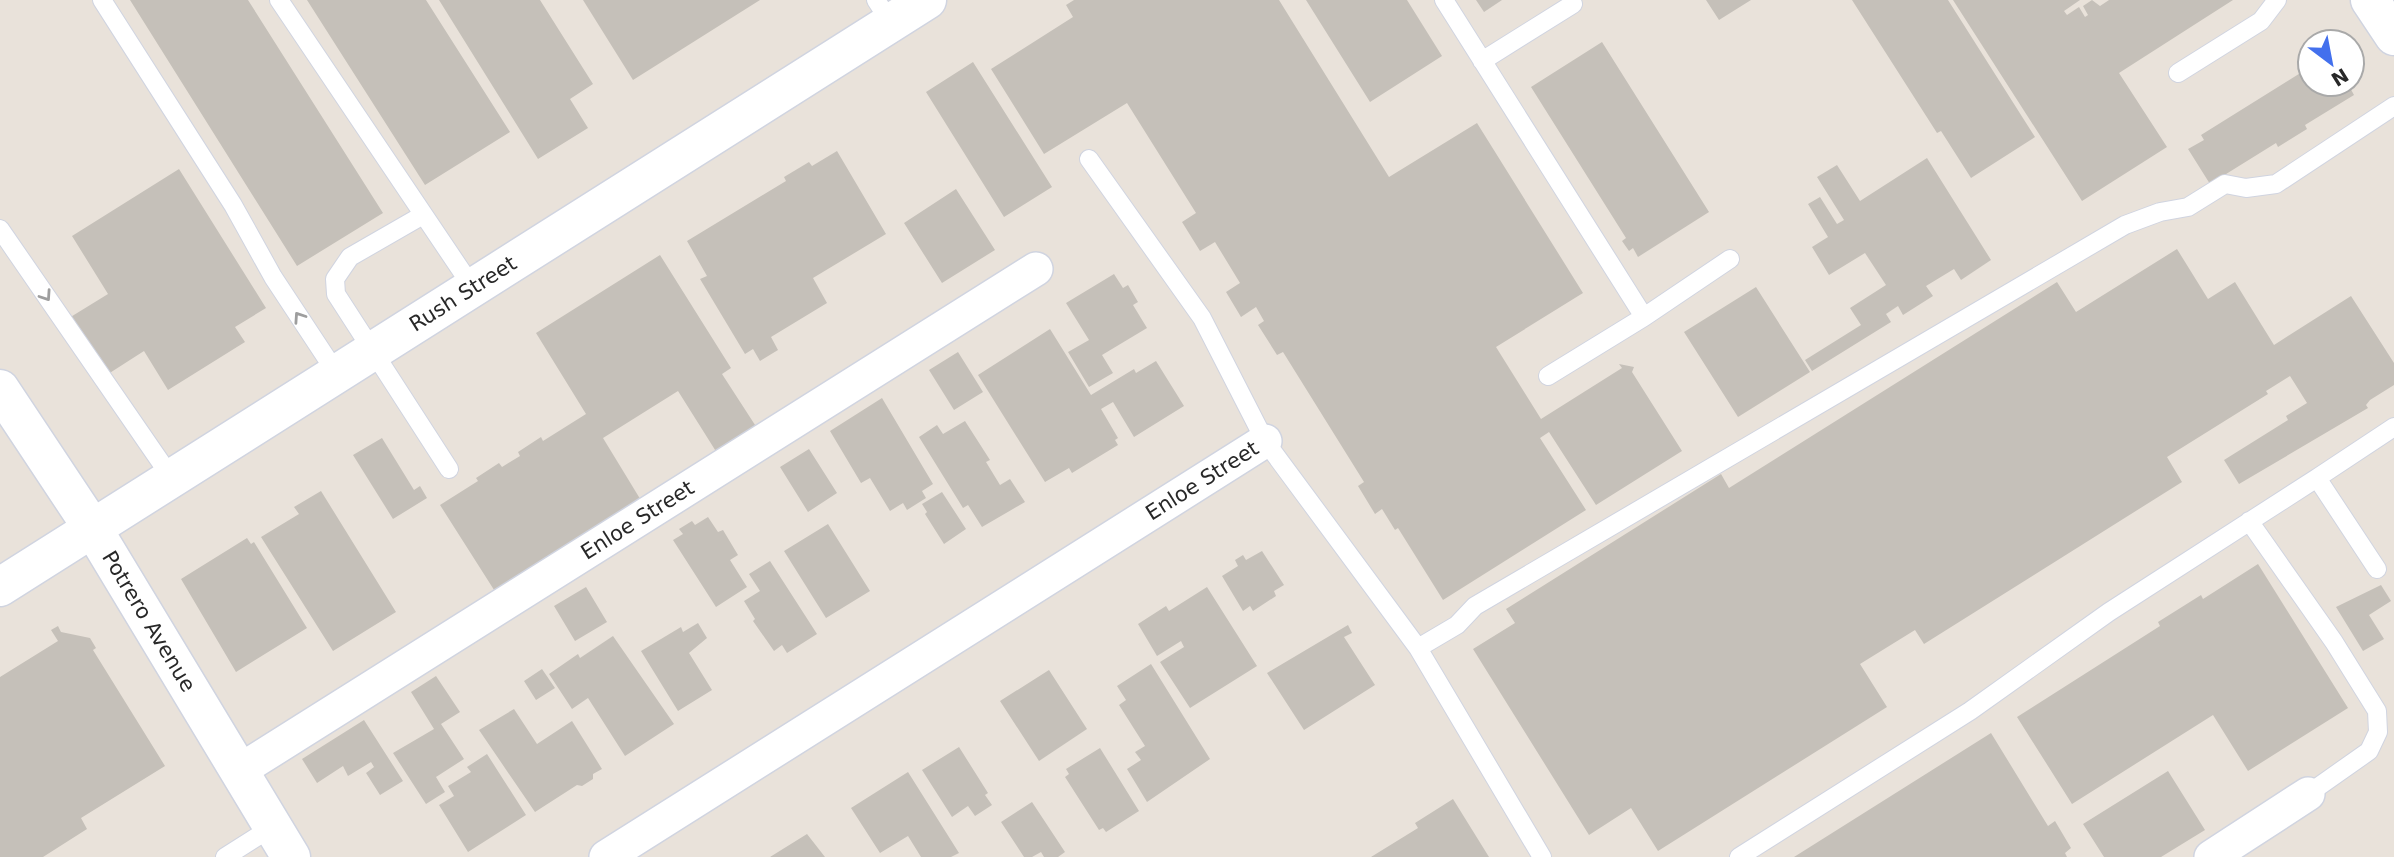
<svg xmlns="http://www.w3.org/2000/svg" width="2394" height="857" font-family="'DejaVu Sans',sans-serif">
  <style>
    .building { fill: #c5c0b9 }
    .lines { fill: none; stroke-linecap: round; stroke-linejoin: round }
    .service-casing { stroke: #d0d4e0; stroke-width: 20 }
    .minor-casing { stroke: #d0d4e0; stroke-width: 36 }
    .tertiary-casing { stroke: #d0d4e0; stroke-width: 41 }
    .service { stroke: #fff; stroke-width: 18 }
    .minor { stroke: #fff; stroke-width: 33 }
    .tertiary { stroke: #fff; stroke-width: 38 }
    .oneway { stroke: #9e9e9e }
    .labels { text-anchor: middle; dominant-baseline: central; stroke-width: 6; stroke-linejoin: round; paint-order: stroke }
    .street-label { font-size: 21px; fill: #282828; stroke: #fff }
  </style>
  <rect width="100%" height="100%" fill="#e9e2da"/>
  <path class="building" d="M130,0H248L383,213L297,266Z
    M307,0H426L510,132L425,185Z
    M439,0H540L593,84L570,99L588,128L538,159Z
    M583,0H760L633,80Z
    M1074,0H1279L1389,177L1477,123L1583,293L1496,347L1541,419L1622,368L1619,364L1634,367L1632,372L1682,451L1596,505L1549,432L1540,438L1586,510L1443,600L1398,528L1395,530L1382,509L1375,514L1358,486L1364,482L1283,352L1277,355L1258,325L1264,321L1256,307L1241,317L1226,292L1240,283L1215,242L1200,251L1182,222L1196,213L1127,103L1044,154L991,69L1073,17L1066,5Z
    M1306,0H1407L1442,56L1370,102Z
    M1476,0H1502L1484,12Z
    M1706,0H1751L1719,20Z
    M1852,0H1948L2035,137L1971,178L1941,131L1937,133Z
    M1953,0H2080L2064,11L2067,15L2079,7L2085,17L2088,15L2083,6L2092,0L2100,6L2109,0H2233L2119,73L2167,147L2082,201Z
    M1602,42L1709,212L1638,257L1633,248L1629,251L1622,241L1626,238L1531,87Z
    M973,62L1052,187L1004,217L926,92Z
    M2310,67V84H2348L2354,95L2305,125L2307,129L2278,147L2276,143L2210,184L2188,149L2204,140L2201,135Z
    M837,151L886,234L813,278L827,303L771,337L778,350L760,361L753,349L745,354L700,279L707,276L687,241L786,181L784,177L809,162L812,166Z
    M1927,158L1991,260L1961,280L1954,269L1926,286L1933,296L1903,315L1898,306L1886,314L1891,322L1812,371L1805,360L1861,325L1850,308L1886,285L1865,253L1829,275L1812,247L1828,237L1808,204L1820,197L1837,224L1844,220L1817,177L1837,165L1860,201Z
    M179,169L266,308L235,327L245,342L168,390L144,351L105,376L69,318L108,294L72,236Z
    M956,189L995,250L942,283L904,223Z
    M2177,249L2208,299L2235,282L2274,345L2351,296L2394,363V385L2370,400L2366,405L2368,408L2239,484L2224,460L2288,420L2286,416L2307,403L2290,376L2266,391L2268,394L2167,457L2182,482L1924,644L1915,630L1860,664L1887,707L1658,851L1631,808L1589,835L1473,649L1515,623L1506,609L1721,474L1729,488L2057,282L2076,312Z
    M660,255L731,368L722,374L757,428L717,453L678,391L603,438L642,502L496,593L440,505L478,481L476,478L499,463L502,467L520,456L518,452L541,437L543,441L586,414L536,333Z
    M1114,274L1123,288L1128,285L1138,302L1133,305L1147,328L1102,355L1113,373L1089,387L1068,352L1089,340L1066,303Z
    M1756,287L1810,372L1738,417L1684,332Z
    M1050,329L1091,395L1134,369L1136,373L1156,361L1184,406L1134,437L1113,402L1101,409L1118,438L1115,440L1118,445L1072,473L1069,468L1045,482L978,375Z
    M958,352L983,392L954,410L929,370Z
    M882,398L933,484L922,491L926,498L907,510L903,503L890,511L870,478L861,483L830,431Z
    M965,421L990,460L986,462L1000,485L1010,479L1025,502L982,527L968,505L963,508L919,437L937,425L943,434Z
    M382,438L414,490L420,486L427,498L393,519L353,455Z
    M809,449L837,493L808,512L780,467Z
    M321,491L396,612L333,651L261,537L299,514L294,507Z
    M942,492L966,529L944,544L925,514L927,512L922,504Z
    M708,517L718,532L723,530L738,555L730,560L747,587L716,607L673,540L683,534L679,529L692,521L695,525Z
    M828,524L870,591L826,618L784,551Z
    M247,538L251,544L254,542L307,628L236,672L181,579Z
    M1262,551L1284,585L1274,591L1276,596L1253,611L1250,606L1243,611L1222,576L1238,566L1235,560L1243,555L1246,560Z
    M770,561L817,634L787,653L782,645L774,651L753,621L755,619L744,601L760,591L749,574Z
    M2258,564L2348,708L2248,771L2213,715L2072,804L2017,717L2160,626L2158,622L2201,595L2203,599Z
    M2381,585L2391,601L2369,615L2384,639L2363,651L2336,607Z
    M586,587L607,622L575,641L554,606Z
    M1207,587L1257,666L1190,708L1160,662L1184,647L1181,641L1157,656L1138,624L1166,606L1169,611Z
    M698,623L707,638L689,653L712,690L678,711L641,651L681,627L683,632Z
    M1348,625L1352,633L1344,637L1375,685L1304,730L1267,673Z
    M58,626L61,632L90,638L96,648L93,650L165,766L81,818L87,829L43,857H0V677L58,641L51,630Z
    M613,636L674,724L625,756L588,698L572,709L549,674L578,654L580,658Z
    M1151,664L1210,759L1147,802L1127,769L1141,760L1135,752L1145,746L1119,705L1126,700L1117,686Z
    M542,669L555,688L536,700L524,681Z
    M1049,670L1087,729L1039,761L1000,701Z
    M436,676L460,712L441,724L464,759L436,777L445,792L426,804L393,753L434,729L411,692Z
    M514,709L537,744L572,721L602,769L593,774V779L582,786L577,785L535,812L479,730Z
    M364,720L403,781L380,795L366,773L374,767L371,762L348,776L343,766L317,783L302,759Z
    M1991,733L2048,826L2055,821L2071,848L2065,853L2067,857H1794Z
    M959,747L988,793L985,795L992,805L975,816L968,806L952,817L922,770Z
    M1100,748L1139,811L1106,832L1103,828L1099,830L1065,777L1069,774L1066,769Z
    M487,754L526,815L468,852L439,805L454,796L448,786L471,772L467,767Z
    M2168,771L2205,830L2161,857H2104L2083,824Z
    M908,772L959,853L951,857H921L908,836L880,853L851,808Z
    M1453,799L1489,857H1371L1418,828L1415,823Z
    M1032,802L1065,852L1058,857H1044L1041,852L1032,857H1024L1001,822Z
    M807,834L825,857H770Z"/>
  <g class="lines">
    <g class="service-casing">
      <path id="service" d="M102,0L233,205L273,277L337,374
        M279,0L473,288
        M876,0L891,23
        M1444,0L1644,317L1548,376
        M1482,61L1573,4
        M2178,73L2261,21L2277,0
        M1089,159L1202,318L1265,441L1418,648L1457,625L1475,606L2125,225L2160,212L2188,207L2225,184L2246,188L2276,184L2394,106
        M423,215L350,257L335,279L336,294L449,469
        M0,229L173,480
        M1644,317L1730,259
        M2249,521L2334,642L2377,711L2378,732L2369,751L2308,794
        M2377,569L2317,478L2394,427
        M1418,648L1542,857
        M225,857L274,826
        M1739,857L1970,711L2109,612L2317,478"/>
    </g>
    <g class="minor-casing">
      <g id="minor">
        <path id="s1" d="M239,771L1036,269"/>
        <path id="s2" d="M606,857L1265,441"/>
        <path d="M2211,857L2308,794"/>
      </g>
    </g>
    <g class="tertiary-casing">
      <g id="tertiary">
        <path d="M2370,0L2394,36"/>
        <path id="s3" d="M0,389L93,529L291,857"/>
        <path id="s4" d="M0,587L927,0"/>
      </g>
    </g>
    <use href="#service" class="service"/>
    <use href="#minor" class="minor"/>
    <use href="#tertiary" class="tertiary"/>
  </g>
  <defs><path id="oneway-chevron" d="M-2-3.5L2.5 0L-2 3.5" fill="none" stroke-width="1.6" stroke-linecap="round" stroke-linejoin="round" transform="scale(1.75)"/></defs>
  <g class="oneway">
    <use href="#oneway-chevron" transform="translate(46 296) rotate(56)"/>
    <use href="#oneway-chevron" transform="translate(299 317) rotate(-124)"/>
  </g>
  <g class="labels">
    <g class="street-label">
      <text stroke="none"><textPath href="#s4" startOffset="548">Rush Street</textPath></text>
      <text stroke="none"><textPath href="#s2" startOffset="705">Enloe Street</textPath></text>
      <text stroke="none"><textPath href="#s1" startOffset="471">Enloe Street</textPath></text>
      <text stroke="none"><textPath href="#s3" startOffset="276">Potrero Avenue</textPath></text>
    </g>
  </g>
  <g transform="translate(2331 63) rotate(148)"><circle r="33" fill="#ffffff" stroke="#a9a9a9" stroke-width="2"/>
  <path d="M0-5L12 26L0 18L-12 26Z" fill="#4370ed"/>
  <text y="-10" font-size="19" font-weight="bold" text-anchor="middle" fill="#282828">N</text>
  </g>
</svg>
